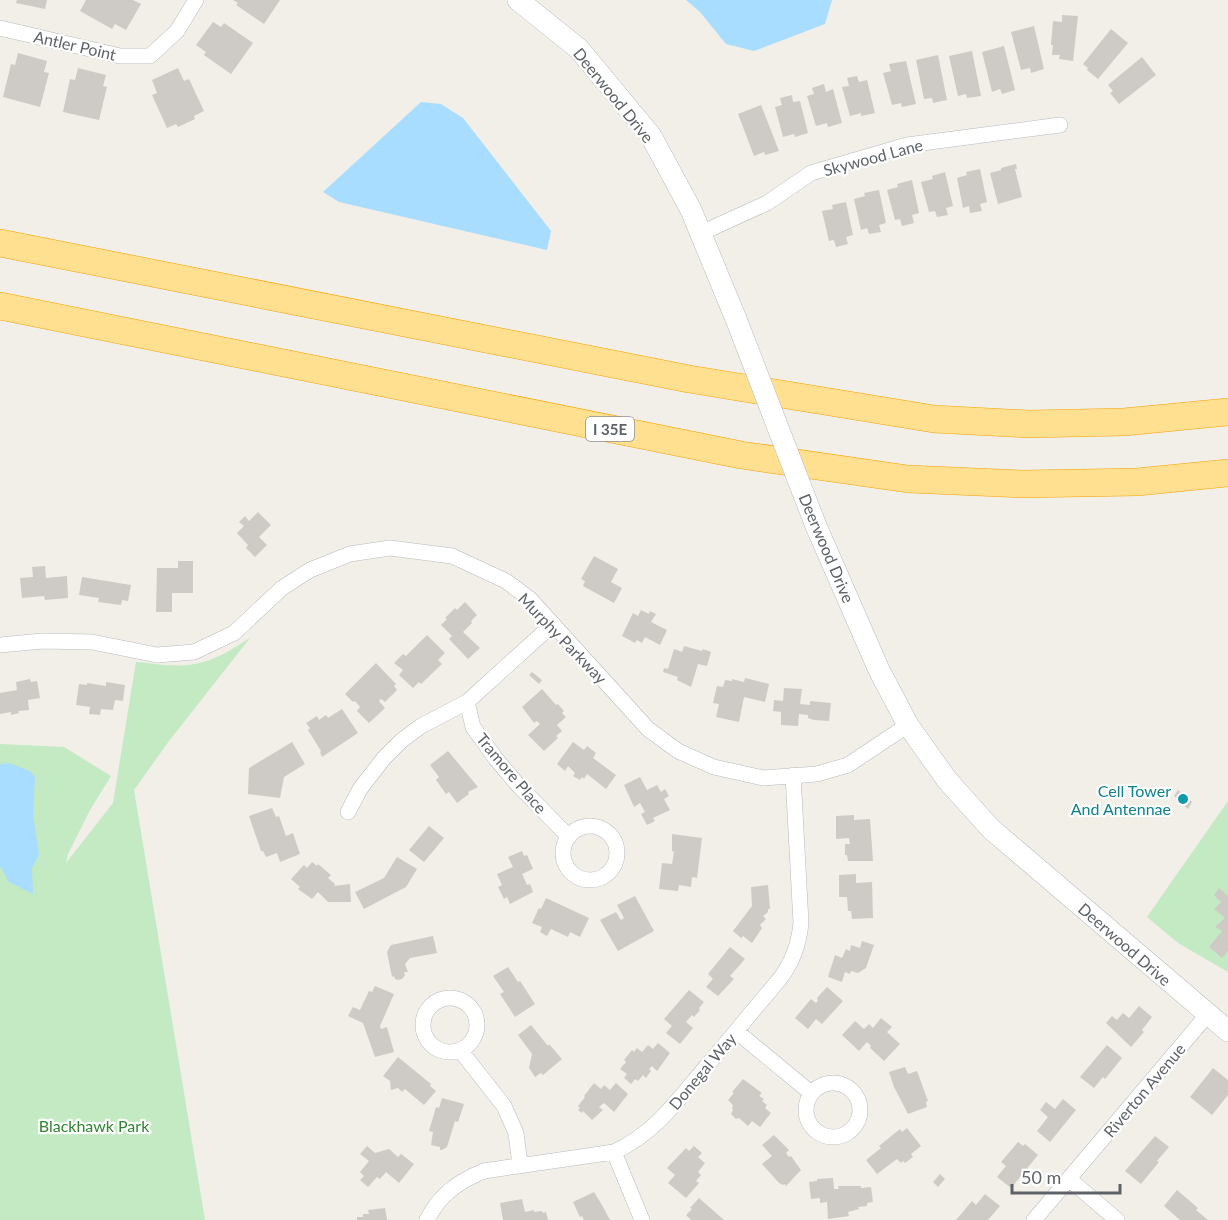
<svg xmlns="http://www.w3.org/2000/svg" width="1228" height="1220" font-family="Lato,sans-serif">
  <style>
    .green { fill: #c3eac2 }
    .water { fill: #a9ddff }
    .building { fill: #cecbc6 }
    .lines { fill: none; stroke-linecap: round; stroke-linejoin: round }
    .street-casing { stroke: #b7babe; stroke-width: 16 }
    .secondary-casing { stroke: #b8bcc1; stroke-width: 22 }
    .highway-casing { stroke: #f8a200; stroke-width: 28 }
    .street { stroke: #fff; stroke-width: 15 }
    .secondary { stroke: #fff; stroke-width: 21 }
    .highway { stroke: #ffdf90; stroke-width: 27 }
    .secondary-bridge-casing { stroke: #b8bcc1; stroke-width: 22; stroke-linecap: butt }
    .secondary-bridge { stroke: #fff; stroke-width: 21 }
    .culture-dot { fill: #0f9aa8; stroke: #fff; stroke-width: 2 }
    .labels { text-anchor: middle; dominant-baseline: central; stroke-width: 4.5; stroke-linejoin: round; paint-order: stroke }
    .shield { fill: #fff; stroke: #8e9295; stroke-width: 1.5 }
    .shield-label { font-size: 15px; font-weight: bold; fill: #5e6368 }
    .street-label { font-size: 16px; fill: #5e6368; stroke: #fff }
    .culture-label { font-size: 16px; fill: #0d838f; stroke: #fff; text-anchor: end }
    .park-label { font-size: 16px; fill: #2f8630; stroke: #fff }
  </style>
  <rect width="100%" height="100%" fill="#f1efe7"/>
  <path class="green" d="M250,638L169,741L134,790L205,1220H0V744L64,747L111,776L90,810L68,854L66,863L113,803L136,662C158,664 181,669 203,662C220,658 235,647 250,638Z
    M1228,801V972L1178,943L1147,917Z"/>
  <path class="water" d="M686,0H832L825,24L754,51L726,44L700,12Z
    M421,102L441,104L463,118L551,231L547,250L339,202L323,192Z
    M9,763L30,771L35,777L33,814L39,855L32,868L33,894L9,882L0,866V764Z"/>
  <path class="building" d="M17,0H47L45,9L16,3Z
    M86,0H133L141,4L126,30L115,24L112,29L80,11Z
    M233,0H280L264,24L236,5L238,3Z
    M1062,15L1078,16L1073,61L1059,59L1060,55H1052L1053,45H1051L1053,21L1062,22Z
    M213,22L221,27L224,23L253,43L231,74L204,55L206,52L196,45Z
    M1034,26L1044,69L1031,73L1030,68L1021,70L1011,32Z
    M1111,29L1128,43L1098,79L1087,70L1088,68L1083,64Z
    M1004,46L1015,90L1002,94L1000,89L992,92L982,52Z
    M972,51L981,96L967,98L966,94L958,96L949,56Z
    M18,53L47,61L44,72L49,73L40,107L3,97L11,64L15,65Z
    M938,55L947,100L933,103L932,98L924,99L916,60Z
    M1142,57L1156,75L1119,104L1110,93L1113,91L1108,85Z
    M906,61L916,104L902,107L901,103L892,105L883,73L891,71L889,64Z
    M78,68L106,75L103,86L107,87L99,120L63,112L70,79L75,80Z
    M178,68L184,81L189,79L204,111L194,116L195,119L178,127L176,124L167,128L152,95L157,93L152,80Z
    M857,76L859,82L867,80L875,113L861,116V113L850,116L842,87L849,86L847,78Z
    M824,84L826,92L833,89L842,123L828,127L827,123L816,126L807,96L814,94L812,88Z
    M792,95L793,102L800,101L808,133L795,137L794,134L783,137L775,107L782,105L780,98Z
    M761,105L779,151L765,155L764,152L754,156L738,114Z
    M1016,164L1017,169H1015L1022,197L998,204L990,173L1001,170V168Z
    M980,169L987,202L980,204L982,211L970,213L969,206L963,208L957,178L967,175L966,172Z
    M945,172L953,206L946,208L948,215L937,217L935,211L929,212L921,182L933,179L932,176Z
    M912,180L919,213L912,215L914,223L902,226L900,219L895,220L887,190L898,187L897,184Z
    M879,190L886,223L879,225L881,232L869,234L867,228L861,230L854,199L865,196L864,193Z
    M846,202L853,235L846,237L848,244L836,247L834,240L829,241L822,211L833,209L832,205Z
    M258,512L271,525L259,537L267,545L255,557L246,548L248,545L237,533L244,526L239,522L245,516L249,521Z
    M594,556L618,569L611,582L622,588L614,603L583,586L585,581L581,579Z
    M178,561H193V593H172V612H156L157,568H178Z
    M45,566L46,578L67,576L68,598L45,600L44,596L22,598L20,578L33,577L32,567Z
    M82,577L131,585L128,601L122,600L121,605L98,602L99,598L79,595Z
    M465,602L477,615L471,621L472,623L463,632L480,648L468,659L449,639L452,636L441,625L447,619L445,618L455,608L457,610Z
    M641,610L649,614L650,611L656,614L651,622L667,630L660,645L645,637L642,643L637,640L635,643L622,636L633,613L638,616Z
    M427,635L445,653L438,660L442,664L421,684L419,682L413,688L399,675L403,670L394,663L403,654L406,656Z
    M684,646L702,651L703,649L711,652L707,666L698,664L691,687L677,680L678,677L663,672L664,668L668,669L674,649L682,652Z
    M376,663L396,684L394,686L397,690L385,702L381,699L379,701L385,708L369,723L357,711L360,707L355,701L353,702L345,694Z
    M532,672L542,680L539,684L529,675Z
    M745,678L769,684L765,702L744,697L739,722L716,717L719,704L713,703L717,686L723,687L725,680L732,681V679L744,682Z
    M30,679L31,682L37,681L40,698L28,700L29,710L18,711L19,713L11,715V712L0,714V693L17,690L16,682Z
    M106,682L125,685L123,701L115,700L113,710L101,709L100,715L89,714L90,707L76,705L79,684L87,685V683L106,686Z
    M784,688L802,689L800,704L810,705V701L831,703L829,721L814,720L808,718V715L799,714L798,726L781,725V712L773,711L774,700L783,701Z
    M542,689L556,705L558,704L564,711L562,713L566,717L557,725L562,731L556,736L558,738L544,751L528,735L540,724L537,721L534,723L522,707Z
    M342,709L358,733L322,757L320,752L321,751L308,730L310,728L306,723L317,716L319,720L326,715L328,718Z
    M292,742L305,764L284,777L280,798L248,794L249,768Z
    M573,742L584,750L587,746L596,753L593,758L616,775L606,789L587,774L584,779L582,777L580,780L573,776L575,773L568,766L565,771L557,764Z
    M448,751L478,787L468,792L469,794L457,803L449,792L446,794L436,780L439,777L430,765Z
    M640,777L647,790L657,785L661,792L665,789L669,796L664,799L670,810L653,818L655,821L647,825L641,814L645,812L640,803L634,807L624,785Z
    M1178,790L1192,802L1188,809L1174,796Z
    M272,808L276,817L279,816L286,836L293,833L300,854L280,862L277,853L266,857L263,851H261L249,816Z
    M854,815V820L870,819L873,861H848L847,855H845V844H850L849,838L836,839V816Z
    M429,826L444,838L424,862L409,850Z
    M672,834L702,838L697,878L692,877L691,887L679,885L678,891L659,889L662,863L672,864L674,852L672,851Z
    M522,851L524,856L527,855L533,869L522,874L527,885L530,884L533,892L510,904L507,897L504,899L498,887L502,885L497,874L513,867L508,857Z
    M397,857L417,869L406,887L364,909L355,892L384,878Z
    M312,862L317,866L318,864L331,875L328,878L335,884L334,886L350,884L351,902H328L318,892L312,899L298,889L300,887L291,879L304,865L307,868Z
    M856,874V883L872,882L873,918L852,919L851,911H848L847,897H839V875Z
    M768,885L770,909H768V912L763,916L766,919L760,925L762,928L752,943L743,936L741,938L733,931L752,906L751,887Z
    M1219,888L1228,896V951L1222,958L1209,947L1222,931L1215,927L1225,918L1214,909L1221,902L1214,895Z
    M635,896L654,931L618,951L600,920L616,912L621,920L624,918L617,905Z
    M546,898L589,918L580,937L570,932L568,937L551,929L547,936L540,932L542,927L532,923L539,908L541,909Z
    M433,936L437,953L410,958L405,964L408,972H404L405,975L402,979L398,980L395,979L394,976L392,977L387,952L391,945Z
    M862,941L874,945L866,968L858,973L851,971L850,974L845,972L842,982L828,977L835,955L842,958L846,949L850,951L851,945L860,948Z
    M730,947L745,959L730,976L734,979L718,996L706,987L713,979L708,974Z
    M508,967L518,982L520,981L535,1004L515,1017L500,994L504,992L493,976Z
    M375,986L394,994L380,1026L381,1029L387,1027L394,1052L375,1057L363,1023L348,1016L353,1007L360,1010L369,991L372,992Z
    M827,987L843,1001L822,1024L816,1019L808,1029L795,1018L811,999L816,1003L818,1000L817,998Z
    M689,990L704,1002L699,1008L700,1010L694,1017L692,1015L686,1022L693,1028L680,1044L666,1033L672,1026L664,1019Z
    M1139,1006L1152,1017L1142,1030L1144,1032L1131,1047L1106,1023L1112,1016L1117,1020L1123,1013L1129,1018Z
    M881,1018L892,1027L887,1032L900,1044L884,1061L870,1048L871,1046L867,1042L859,1051L842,1035L855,1021L864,1029L869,1024L873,1028Z
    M531,1025L548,1046L549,1044L562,1059L543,1075L541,1073L535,1077L529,1068L532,1054L518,1035Z
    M658,1043L670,1053L657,1071L652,1066L649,1069L651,1071L646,1078L643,1075L638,1081L635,1079L631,1084L624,1078L627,1074L620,1069L626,1062L624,1060L632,1050L634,1052L637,1048L642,1052L648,1045L653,1049Z
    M1107,1045L1122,1058L1105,1079L1103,1077L1094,1088L1080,1077Z
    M398,1057L431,1084L430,1086L436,1091L424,1105L405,1089L402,1092L398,1088L391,1090L390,1081L383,1076Z
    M905,1067L908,1074L917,1071L928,1101L926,1102L927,1107L908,1114L894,1087L889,1072Z
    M1213,1068L1228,1080V1095L1212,1115L1190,1097Z
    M743,1079L762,1093L759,1096L764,1099L762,1101L767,1105L765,1108L771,1113L760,1127L752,1121L748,1126L739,1118L736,1119L731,1114L733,1110L732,1108L733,1105L728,1100L734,1093L732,1092Z
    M594,1083L601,1089L604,1085L610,1090L616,1083L628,1094L614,1112L604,1103L599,1107L603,1110L592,1120L583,1111L582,1113L578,1110L580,1108L578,1106L585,1097L584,1096Z
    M442,1098L464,1104L458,1122L455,1121L447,1147L442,1150H440V1147L431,1145L433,1132L429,1131L436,1107L439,1108Z
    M1063,1099L1076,1110L1050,1142L1037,1131L1048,1117L1040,1110L1046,1102L1055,1109Z
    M907,1128L921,1146L911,1154L913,1157L905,1163L903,1161L901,1163L897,1159L877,1174L866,1160L881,1148L879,1146L900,1129L902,1132Z
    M774,1135L789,1150L786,1153L789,1157L791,1156L801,1170L786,1186L785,1184L783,1185L779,1183L762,1164L772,1156L762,1145Z
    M1155,1136L1169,1147L1157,1161L1159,1162L1141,1184L1125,1171Z
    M1018,1142L1023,1146L1025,1144L1038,1155L1011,1188L997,1177L1006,1166L1001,1162Z
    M367,1146L375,1153L389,1149L398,1157L401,1154L414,1164L399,1183L386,1172L380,1179L377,1177L368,1187L360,1180L364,1176L360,1172L369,1161L360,1154Z
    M694,1146L702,1153L698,1157L705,1163L698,1172L701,1175L696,1181L699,1183L686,1198L668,1183L675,1175L667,1168L686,1148L689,1151Z
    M940,1174L945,1179L938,1187L933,1182Z
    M833,1178L834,1189H839L838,1186H861V1188L871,1187L873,1202L867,1203V1206L858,1207L859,1209L848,1212L849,1216L828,1219L827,1202L820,1203V1198L811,1199L809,1182L817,1181V1179Z
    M1177,1190L1198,1208L1196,1210L1208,1220H1180L1164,1206Z
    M594,1192L602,1205L610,1220H584L582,1216L580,1217L573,1202Z
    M985,1194L1000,1206L988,1220H956L972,1201L976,1205Z
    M699,1198L724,1220H691L686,1215L692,1209L690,1208Z
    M522,1199L525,1212L534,1210V1212L542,1211L543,1213L546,1212L548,1220H503L500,1203Z
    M385,1208L387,1220H357V1217H363V1214H369L368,1210Z"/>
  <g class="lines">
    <g class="street-casing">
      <path id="street" d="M0,28L120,56H150L177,31L196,0
        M701,233L767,203L811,173L907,145L1060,125
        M0,645L42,641L92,642L157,655L194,652L234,633L282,588L310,570L350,554L390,548L452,556L506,581L530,599L648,729L678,751L714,767L763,778L817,774L848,765L908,725
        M467,702L473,727L496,759L518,785L569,837
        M348,812L360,789L384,758L401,741L421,726L467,702L553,624
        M563 853a27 27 0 1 1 54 0a27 27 0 1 1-54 0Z
        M423 1025a27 27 0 1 1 54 0a27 27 0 1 1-54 0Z
        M736,1031L811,1093
        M460,1050L504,1106L516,1133L520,1165
        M806 1110a27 27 0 1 1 54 0a27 27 0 1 1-54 0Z
        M614,1152L642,1220
        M1069,1179L1117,1220
        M427,1220C439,1195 459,1181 484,1171L614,1152C655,1133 676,1102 705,1068C730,1039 754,1009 779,980C793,962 799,944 801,923L793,775
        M1034,1220L1208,1014"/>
    </g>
    <g class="secondary-casing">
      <path id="secondary" d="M518,0L579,49L651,136L691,210L736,319
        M816,526L879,670L908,725L947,780L991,829L1228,1031"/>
    </g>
    <g class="highway-casing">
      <path id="highway" d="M0,243L689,379L934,419L1029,424L1124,422L1228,412
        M0,306L741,455L908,479L1023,484L1137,482L1228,473"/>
    </g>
    <use href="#street" class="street"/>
    <use href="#secondary" class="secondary"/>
    <use href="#highway" class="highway"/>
    <g class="secondary-bridge-casing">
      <path id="secondary-bridge" d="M736,319L816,526"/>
    </g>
    <use href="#secondary-bridge" class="secondary-bridge"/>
  </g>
  <circle class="culture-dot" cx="1183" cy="799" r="6"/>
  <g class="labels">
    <rect class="shield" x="586" y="417" width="48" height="24" rx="4.5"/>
    <g class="shield-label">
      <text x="610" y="429">I 35E</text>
    </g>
    <g class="street-label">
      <text transform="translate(75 45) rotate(13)">Antler Point</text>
      <text transform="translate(614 95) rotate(51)">Deerwood Drive</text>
      <text transform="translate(873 157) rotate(-15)">Skywood Lane</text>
      <text transform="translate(827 548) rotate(67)">Deerwood Drive</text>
      <text transform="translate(563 638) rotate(46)">Murphy Parkway</text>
      <text transform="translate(512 773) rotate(50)">Tramore Place</text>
      <text transform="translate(1125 944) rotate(41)">Deerwood Drive</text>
      <text transform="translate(702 1071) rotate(-50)">Donegal Way</text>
      <text transform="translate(1144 1090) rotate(-50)">Riverton Avenue</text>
    </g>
    <g class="culture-label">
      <text x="1171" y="790">Cell Tower<tspan x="1171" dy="18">And Antennae</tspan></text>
    </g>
    <g class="park-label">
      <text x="94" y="1125">Blackhawk Park</text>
    </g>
  </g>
  <path d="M1012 1184v9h108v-9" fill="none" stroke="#5e6368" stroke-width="3"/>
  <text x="1021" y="1184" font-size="18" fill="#5e6368" stroke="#ffffff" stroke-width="4.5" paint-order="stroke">50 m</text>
</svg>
